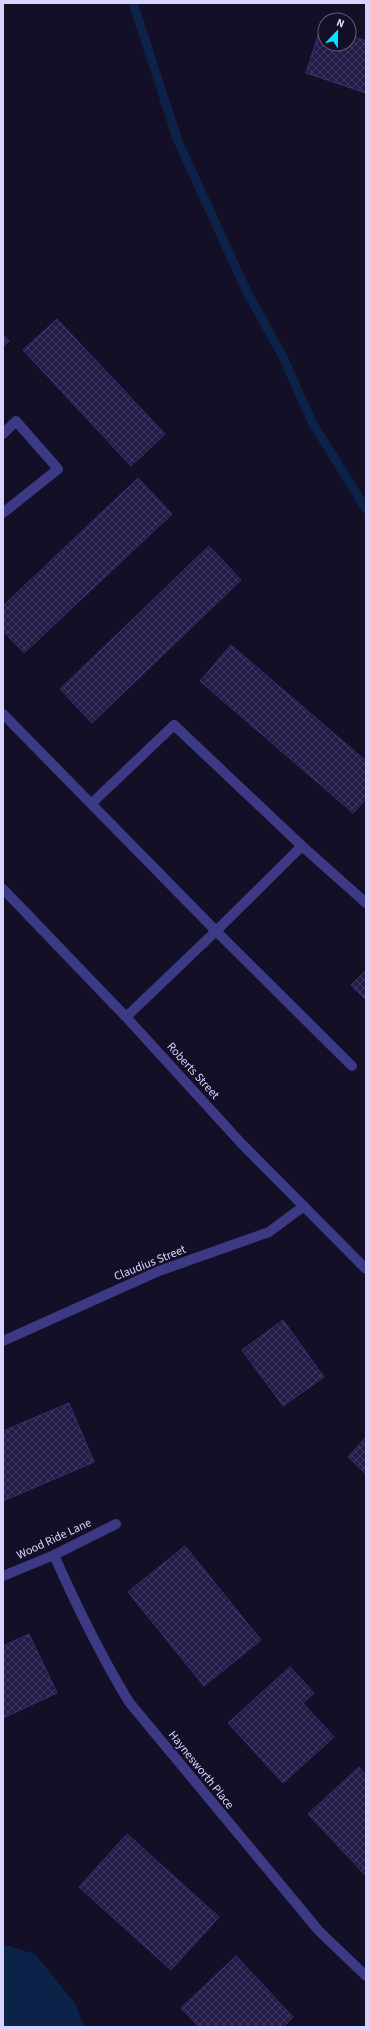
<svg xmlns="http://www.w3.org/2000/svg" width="369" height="2030" font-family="'Source Sans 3',sans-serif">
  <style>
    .water { fill: #0c2248 }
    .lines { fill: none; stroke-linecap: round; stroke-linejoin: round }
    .stream { stroke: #0c2248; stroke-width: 9 }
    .building { fill: url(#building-cross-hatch); stroke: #3b2d73 }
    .minor { stroke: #3d3a85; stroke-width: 10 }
    .labels { text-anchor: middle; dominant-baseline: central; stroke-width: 4; stroke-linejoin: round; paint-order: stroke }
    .street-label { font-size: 12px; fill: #d9d4ff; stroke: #130f26 }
  </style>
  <defs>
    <pattern id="building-cross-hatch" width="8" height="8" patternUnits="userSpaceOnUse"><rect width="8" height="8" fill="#241b47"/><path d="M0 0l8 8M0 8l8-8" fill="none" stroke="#433b63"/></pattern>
  </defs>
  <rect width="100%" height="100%" fill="#130f26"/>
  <path class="water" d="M3,1944L35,1954L76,2005L84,2027H3Z"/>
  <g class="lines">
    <path class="stream" d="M133,3L178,141L247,292L282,355L312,422L366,509"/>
  </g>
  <path class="building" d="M321,26L325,27V44H349V35L366,41V93L306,73Z
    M57,319L165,434L131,466L23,350Z
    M3,335L9,341L3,347Z
    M138,478L172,514L24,653L3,631V606Z
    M209,546L241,580L92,723L60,689Z
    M231,645L366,761V799L353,813L200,681Z
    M366,970V1000L351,985Z
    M283,1320L324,1377L283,1406L242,1350Z
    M69,1403L94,1462L3,1501V1431Z
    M366,1437V1474L348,1457Z
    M185,1546L261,1640L204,1686L128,1592Z
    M29,1634L57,1693L3,1718V1646Z
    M290,1667L314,1693L303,1703L334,1737L283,1783L228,1723Z
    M359,1767L366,1775V1876L308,1814Z
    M127,1834L219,1917L171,1970L79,1887Z
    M236,1956L293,2017L283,2027H199L181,2008Z"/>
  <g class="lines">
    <path class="minor" d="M3,434L16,421L58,469L3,513
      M3,714L216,931L126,1017
      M91,804L174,725L302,846
      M3,889L126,1017L241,1143L366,1269
      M352,1066L216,931L302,846L366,903
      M3,1341L159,1271L269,1232L304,1206
      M54,1555C76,1605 100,1654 129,1702L319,1931L366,1976
      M3,1576L54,1555L116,1524"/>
  </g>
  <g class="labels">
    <g class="street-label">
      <text transform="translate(193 1071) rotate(48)">Roberts Street</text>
      <text transform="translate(150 1263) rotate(-22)">Claudius Street</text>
      <text transform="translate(54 1539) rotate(-25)">Wood Ride Lane</text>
      <text transform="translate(201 1770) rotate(51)">Haynesworth Place</text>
    </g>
  </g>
  <rect width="369" height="2030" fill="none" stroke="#d9d4ff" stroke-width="8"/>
  <g transform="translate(337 32) rotate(22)"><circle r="19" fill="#130f26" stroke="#625e7d"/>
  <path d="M0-3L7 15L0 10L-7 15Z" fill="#00e5ff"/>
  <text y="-6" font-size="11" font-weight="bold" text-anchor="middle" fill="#d9d4ff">N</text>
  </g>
</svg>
